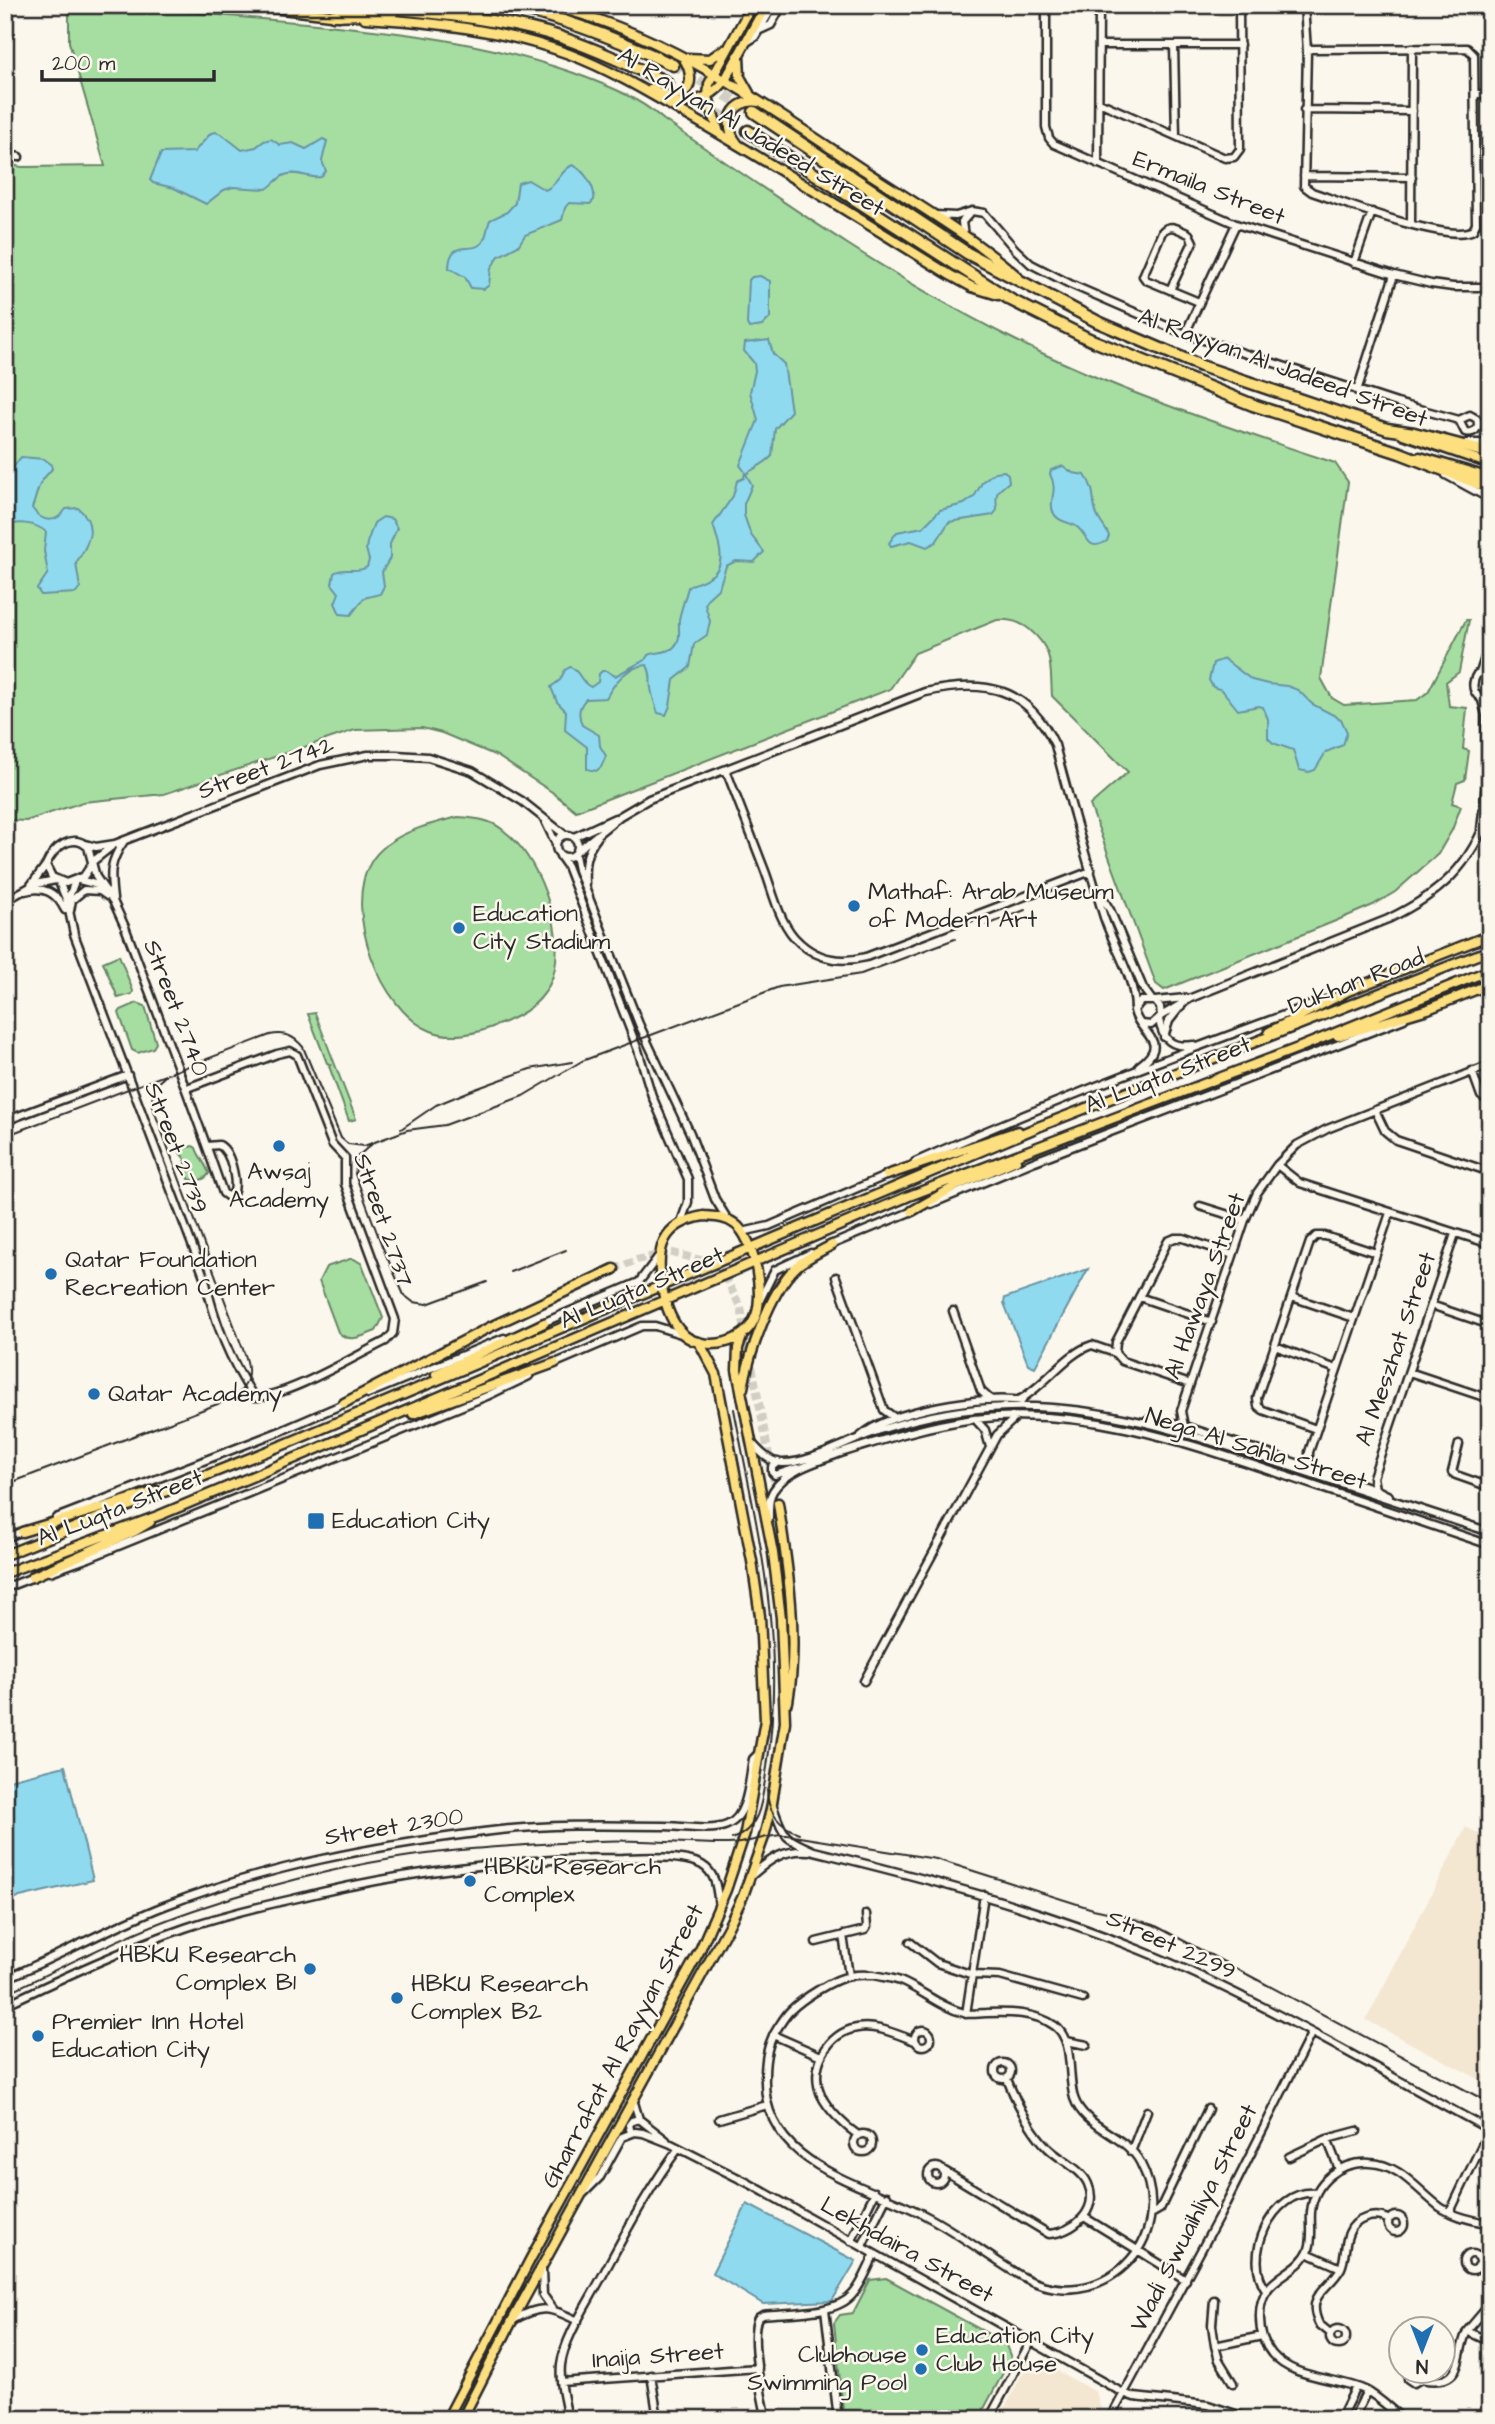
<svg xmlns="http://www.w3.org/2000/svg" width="1495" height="2424" font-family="'Architects Daughter',sans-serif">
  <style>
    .built { fill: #f4e7d2 }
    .green { fill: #a6dea2; stroke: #688466; stroke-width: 2 }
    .water { fill: #90daf0; stroke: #6894a1; stroke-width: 2 }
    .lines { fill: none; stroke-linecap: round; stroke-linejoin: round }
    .major-tunnel { stroke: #d1cec5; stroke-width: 8; stroke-dasharray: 8 4; stroke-linecap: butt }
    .highway-tunnel { stroke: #d1cec5; stroke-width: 10; stroke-dasharray: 10 5; stroke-linecap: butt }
    .minor-casing { stroke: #2b2b2b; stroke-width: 11 }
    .major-casing { stroke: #2b2b2b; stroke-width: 13 }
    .highway-casing { stroke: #2b2b2b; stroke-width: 15 }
    .minor { stroke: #fbf7ec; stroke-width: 6 }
    .major { stroke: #fddf80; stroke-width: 8 }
    .highway { stroke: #fddf80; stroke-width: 10 }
    .tram { stroke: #2b2b2b; stroke-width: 2 }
    .poi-dot { fill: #1f6fb2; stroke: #fbf7ec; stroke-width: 2.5 }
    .labels { text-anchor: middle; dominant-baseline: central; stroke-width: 5; stroke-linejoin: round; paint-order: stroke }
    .street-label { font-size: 24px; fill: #2b2b2b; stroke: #fbf7ec }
    .poi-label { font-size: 24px; fill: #2b2b2b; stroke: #fbf7ec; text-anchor: start }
  </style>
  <rect width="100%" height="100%" fill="#fbf7ec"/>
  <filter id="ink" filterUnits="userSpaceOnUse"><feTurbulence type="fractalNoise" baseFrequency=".0143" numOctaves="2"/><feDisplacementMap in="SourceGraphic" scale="14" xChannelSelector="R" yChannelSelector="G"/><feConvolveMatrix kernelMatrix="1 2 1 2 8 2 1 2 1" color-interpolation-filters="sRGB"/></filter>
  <g filter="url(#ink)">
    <path class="built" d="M1466,1827L1490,1840V2085L1366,2020Z
      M1028,2363H1043L1096,2392L1101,2409L1096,2419H999Z"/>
    <path class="green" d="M82,5H125C274,25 428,22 571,72C604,84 637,96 664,120C776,197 887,276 1009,337C1113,390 1224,426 1335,463L1348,482L1321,678L1332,698L1344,705L1417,700L1428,692L1466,620H1469L1459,672L1446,682L1449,706L1467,708L1463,749L1469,751L1465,780L1457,783L1452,803L1461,806L1452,830L1438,854L1395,892L1373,905L1333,922L1164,990L1156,984L1090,805L1128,772L1052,696C1050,665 1054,650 1029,629C1019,621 1009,619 997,620L915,653L890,689L576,811L552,792L497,756L442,733L422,728L355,730L164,794L83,802L26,821L5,820V164L22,167L105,166L69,42V11Z
      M458,817C474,818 490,819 503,830C539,857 563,925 555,968C550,994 531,1011 507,1021C485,1031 455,1041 431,1031C381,1012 342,909 371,862C388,834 429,824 458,817Z
      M119,955L133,991L132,994L118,998L103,962Z
      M137,1003L145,1006L156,1043L153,1048L138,1053L132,1050L119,1013L121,1010Z
      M315,1013L356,1119L349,1121L329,1066L331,1065L327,1063L308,1014Z
      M193,1146L196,1148C199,1157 205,1163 209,1173C206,1180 196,1182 189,1179L185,1159L180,1153L184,1148Z
      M350,1259H354L362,1264L383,1318L376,1331C362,1336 350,1344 338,1332L319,1281L326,1267Z
      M886,2278L1005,2343L1011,2358L979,2418L844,2419L834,2323L840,2315L853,2313L870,2280Z"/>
    <path class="water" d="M216,132L223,135L242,150L256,147L264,141L271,139L280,145L293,143L306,149L323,139L327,141L322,161L326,171L321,177C310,179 296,170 285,175C277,178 274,185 266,189L233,187L224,190L206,204L174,188L153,183L150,180L161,153L194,152L211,133Z
      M573,165C584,170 596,188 594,200L590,204L569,203L565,208L562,220L525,235L518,246L499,256L491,268L489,285L484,289L471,288L465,277L449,268C450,237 471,255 482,243C487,237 487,227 490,220L507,212L515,203L518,183L528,180L545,190C558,185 561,169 573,165Z
      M760,276L770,281V318L762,326L749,328L747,324L749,280L752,277Z
      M769,340L773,354L784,364L791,411L775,429L772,456C765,464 754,468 746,474L752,485L744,504V515L751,535L764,552L754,562L736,561L726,566L719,588L707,599L705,605L710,621L707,635L694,644L690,667L674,680L670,706L666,715L658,713C655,705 652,696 651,688C649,678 653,677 647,665C626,667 615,682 606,698L586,699C578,707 578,715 582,725L599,735L600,746L606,756L601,767L596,771L587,769V747L565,730L566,711L557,702L551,687L560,680L565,670L570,667C580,670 580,683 591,687L598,682L599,674L602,671H607L615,676L645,660L648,655C655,652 669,653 674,647C682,639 678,630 679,620C680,612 686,596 688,587C695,583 703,581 709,577C729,566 718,541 713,525L733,496L737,481L744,478L745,472L740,465L758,420L750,392L755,371L754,363L744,351L745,343Z
      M21,457L44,459L51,464L52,469C35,487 40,487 32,508C42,523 56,524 66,509L78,508C99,525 88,545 76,563L80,588L76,593L41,595L37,589L48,573L44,551L46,532C36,523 16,520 5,528V472L12,469Z
      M1063,466L1073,473L1085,475C1097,492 1091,500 1097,515C1100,523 1106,528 1109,536L1107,541C1087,553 1088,535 1077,527C1069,521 1058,523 1053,512C1048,499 1059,492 1050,474L1051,470Z
      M1004,471L1008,474L1009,482C994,494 996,492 997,510L993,515L949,522L936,542L927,547L911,541L891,546L889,543L897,532L923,527L940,510L964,504L974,497L983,481L995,472Z
      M383,517L392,519L397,528L390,544V558L382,572L384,586L380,594L364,598L351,615L340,614L335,603L339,593L332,584L334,573C344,566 356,574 367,567L369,560L366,549L367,543L374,523Z
      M1224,659L1252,680L1268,684L1287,686L1298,690L1312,704L1341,719L1347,732L1343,745L1326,752L1315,770L1309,772L1299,770L1293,750L1273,743L1268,738V719L1263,707L1259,706L1238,710L1222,690L1213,687L1209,680L1213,663Z
      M1088,1269L1035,1367L1028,1364L1004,1303L1005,1298Z
      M65,1766L93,1880L11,1899L5,1875V1781Z
      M747,2204L856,2261L832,2301L763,2304L712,2273Z"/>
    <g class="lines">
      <path class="major-tunnel" d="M614,1269L637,1260L669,1252L709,1262L724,1275L741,1308L778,1503"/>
      <path class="highway-tunnel" d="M673,65L754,112
        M666,82L748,131"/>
      <g class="minor-casing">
        <path id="minor" d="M1046,5V127L1049,138L1054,144L1236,224L1394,275L1431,284L1453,287H1490
          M1304,5L1307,51L1304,186L1312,192C1342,202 1450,244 1473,230L1476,224L1474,55L1467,48L1311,49L1307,51
          M758,31L771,25L782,5
          M747,42L755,37L774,5
          M1099,45H1240
          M1174,45L1176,136
          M1475,94H1490
          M1099,102L1225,158L1234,157L1240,149L1239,5
          M1304,110L1412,111
          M5,154L19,157
          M1098,164L1099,5
          M1304,176L1412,177
          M935,215L956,216L972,211L984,213L1015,249L1031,264L1070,284L1185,334L1397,403L1459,420L1470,415L1477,419C1480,428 1475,434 1465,432L1459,420
          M1411,223L1412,48
          M964,236L962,222L971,212
          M1354,263L1372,212
          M1170,290L1193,242L1189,234C1179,230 1170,222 1162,232L1143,276L1146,280L1199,302
          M1185,334L1236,224
          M1357,391L1394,275
          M1467,443H1490
          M1446,475L1490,499
          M1490,668L1477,674C1469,687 1475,699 1490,702
          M1481,670L1487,651L1485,618L1490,590
          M726,770C739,803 752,837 765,871C774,895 780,926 800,943C819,960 843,963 866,957L1091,871
          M546,823L556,844
          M1481,830L1486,783V715L1482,700
          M556 846a11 11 0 1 1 22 0a11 11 0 1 1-22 0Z
          M574,837L615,818
          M85,844L96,847L115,844L320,765L368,755H396L428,757L472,771L522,801L565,835
          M578,850L620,816L649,799L925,692C985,679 1027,686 1055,745C1069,801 1086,856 1102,911C1111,944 1134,973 1135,1008
          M575,855L578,870L639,1024L690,1133L715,1199L728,1220
          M560,856L567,866L638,1050L652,1096L688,1179V1202L681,1222
          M92,862L111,847
          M92,864L84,876L66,883L52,877L46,865C53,848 72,832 88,847L96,877L113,901L125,927C158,1015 192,1103 223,1193L227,1196L233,1194C238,1183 231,1151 219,1145L207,1146
          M79,880L102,886
          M59,882L67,901L74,934L205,1279C214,1321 230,1361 254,1397C286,1398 355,1356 386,1341L393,1333L395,1319L345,1184V1158L332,1144L297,1055L290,1051L277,1054L187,1088
          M585,884C584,865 585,853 597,838
          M31,885L46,865
          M25,891C44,886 56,892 65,910
          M1101,895L1110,910L1143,988L1151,999
          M113,899C110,873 109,863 124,841
          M5,901L35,884L56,880
          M67,902L75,881
          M70,911L72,900L84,890L100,891L107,896
          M1155,1001L1186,998
          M1161,1016L1191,998L1388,919C1440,894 1471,866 1490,810
          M1159,1019C1162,1040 1172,1048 1193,1045
          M1164,1037L1169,1021L1181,1006
          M1139,1066C1173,1041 1138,1034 1134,1010L1141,1001H1155L1160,1007L1161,1016L1151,1025L1142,1024
          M1472,1071L1481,1096L1490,1102
          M1375,1110L1385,1131L1396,1140L1490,1172
          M5,1121L128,1075
          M915,1162C1049,1102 1187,1050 1325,1000
          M1277,1165L1300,1183L1490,1244
          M931,1204L1035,1161L1404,1019
          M1200,1206L1245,1220
          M742,1232L769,1226L890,1174
          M828,1246L915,1210
          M836,1277L884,1410L895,1418
          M1139,1297L1212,1322
          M1292,1297L1354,1318
          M760,1300L775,1270L811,1253
          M1431,1305L1490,1325
          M953,1311L981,1391L991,1400
          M540,1324L639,1282L658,1257
          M1275,1346L1336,1369
          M1115,1353L1116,1342L1168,1241L1175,1238H1183L1233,1255
          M551,1365L642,1326H655L681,1334
          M1409,1372L1490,1399
          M368,1394L504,1338
          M1019,1400C1044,1387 1066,1353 1092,1345L1115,1353L1122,1361L1190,1384
          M975,1419L985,1430L990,1447
          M1147,1420L1169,1422L1184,1426L1375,1489L1389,1496
          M1184,1426L1181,1411L1245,1220L1257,1193L1277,1165L1297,1145L1327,1129L1490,1065
          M1316,1429L1263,1410L1258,1406L1257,1398L1310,1242L1316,1236H1325L1376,1253
          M861,1436C888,1411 986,1394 1022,1401
          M752,1443C760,1452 769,1462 782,1463C810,1464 855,1438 883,1429C923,1416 966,1408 1008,1407C1106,1404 1196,1436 1288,1466C1355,1488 1422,1510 1490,1532
          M1459,1444L1452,1472L1456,1475L1490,1487
          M778,1462L772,1467V1472L775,1475L797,1468
          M1313,1469L1309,1464V1452L1390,1213
          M1375,1489L1373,1477L1455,1234
          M769,1517C769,1509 768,1499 773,1491C786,1470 819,1461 841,1453C885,1439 929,1425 974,1419C1086,1406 1185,1442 1289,1477C1356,1500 1423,1522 1490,1545
          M56,1518L283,1430L348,1402
          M5,1538L26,1530
          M50,1572L89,1558L487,1396L529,1376
          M5,1588L36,1576
          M864,1681L997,1435L1015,1418
          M772,1804C784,1836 781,1837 814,1851C925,1878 1034,1907 1140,1950C1259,1998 1375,2069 1490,2130
          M751,1876C769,1860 783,1849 809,1851
          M843,1935L849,1976
          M816,1942L865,1930L867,1927L866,1914
          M910,1942L937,1963L973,1975L1000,1976L1083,1999
          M873,1975C882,1977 892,1978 900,1981C922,1990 940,2007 964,2013C971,2015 979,2013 986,2013C1008,2012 1036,2012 1055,2026C1075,2041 1067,2076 1074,2098C1084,2128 1126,2135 1140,2162C1182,2241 1098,2320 1021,2276C989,2257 960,2234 928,2217C866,2183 761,2167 765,2076C765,2061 768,2042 777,2029C781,2023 785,2016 790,2011C802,1999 834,1978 851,1976C858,1974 866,1975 873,1975Z
          M5,1979C59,1956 110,1927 164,1906C267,1866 375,1846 483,1832C542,1824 604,1825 664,1826C680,1826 712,1832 727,1825C749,1816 749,1778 753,1759L759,1753
          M5,2005C64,1977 124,1949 185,1928C220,1916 257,1907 293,1899C401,1872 512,1858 623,1858C645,1857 684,1855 702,1865C717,1874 717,1891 719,1907
          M966,2014L984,1895
          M915 2038a8 8 0 1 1 16 0a8 8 0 1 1-16 0Z
          M773,2035L821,2056
          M1066,2041L1087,2045
          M995 2071a8 8 0 1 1 16 0a8 8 0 1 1-16 0Z
          M633,2099L639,2119L666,2140
          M719,2119L767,2105
          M631,2133L629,2125L632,2121L639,2119
          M854 2143a9 9 0 1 1 18 0a9 9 0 1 1-18 0Z
          M858,2135C845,2126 828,2110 821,2095C809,2067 827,2033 857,2028C876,2024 898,2035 915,2041
          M1327,2139L1357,2131
          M1131,2152L1147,2111
          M1289,2157L1327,2139L1339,2169
          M928 2175a8 8 0 1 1 16 0a8 8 0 1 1-16 0Z
          M943,2170L1049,2234C1072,2233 1100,2211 1088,2184C1082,2169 1060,2160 1048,2148C1029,2129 1017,2104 1007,2079
          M584,2193L600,2177L622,2137L635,2132L643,2133L671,2144L750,2184L1123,2393L1134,2397L1208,2405L1251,2419
          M1450,2212L1489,2130
          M1153,2213L1160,2209L1208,2109
          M1388 2224a8 8 0 1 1 16 0a8 8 0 1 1-16 0Z
          M1084,2217L1186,2280
          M851,2241L875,2192
          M862,2246L887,2196
          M1307,2253L1341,2268C1329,2290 1305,2294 1319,2324L1330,2333
          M1464 2262a8 8 0 1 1 16 0a8 8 0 1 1-16 0Z
          M1478,2266L1483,2267L1490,2275
          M1341,2268C1346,2257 1344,2244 1349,2233C1355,2218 1375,2212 1389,2220
          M542,2269L543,2295L553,2309
          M1267,2291C1241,2258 1272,2188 1316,2193
          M1214,2300L1212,2325L1215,2346
          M825,2309L838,2419
          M512,2321C541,2304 549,2307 578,2321
          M1330 2337a8 8 0 1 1 16 0a8 8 0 1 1-16 0Z
          M1467,2331L1490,2304
          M1408,2372V2379L1414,2383L1421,2379V2372
          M651,2375L658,2419
          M1421,2379C1466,2388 1455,2357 1467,2331L1490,2342
          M561,2382L758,2368
          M1233,2383L1219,2360L1215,2346L1262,2336
          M568,2419C565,2402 559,2383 561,2365C564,2339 586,2306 599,2282C624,2236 647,2190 679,2148
          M767,2419C762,2399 749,2335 758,2318L763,2315C789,2312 836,2315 853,2294C863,2283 868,2267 875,2254
          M989,2419L1031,2341
          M1110,2419L1220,2215L1311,2034
          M1340,2419L1356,2387
          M1353,2419L1367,2391
          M1403,2419C1390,2409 1379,2397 1365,2390C1336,2377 1293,2379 1272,2354C1264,2344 1260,2332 1260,2319C1258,2274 1297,2278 1309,2249C1313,2237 1310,2224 1311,2212C1314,2182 1340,2161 1370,2163C1400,2164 1418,2191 1440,2207C1455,2217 1473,2220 1490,2224
          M1485,2419L1490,2414"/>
      </g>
      <g class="major-casing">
        <path id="major" d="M249,5L339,16
          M547,5C664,31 766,106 865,171C916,204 971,236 1017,276
          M365,18C433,22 505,30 569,54C614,71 654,96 696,120C782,170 866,223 950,275L972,287L998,295
          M739,56L740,77L749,93
          M687,58L710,59L723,50
          M652,88C658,92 666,96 674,95C695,94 692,72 684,59
          M667,103C691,103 708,101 724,82L766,5
          M719,133L708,97L709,84L752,5
          M737,143C721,123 733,98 759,102
          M1403,434L1490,464
          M1420,457L1490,478
          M1269,1032L1348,991L1490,935
          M1338,1036L1428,1009L1490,984
          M887,1175L1018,1131
          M912,1211L956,1186L1016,1160
          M704,1216C715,1217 726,1217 735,1224C755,1238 766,1299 754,1320C749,1331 738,1339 726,1342C713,1346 695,1344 684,1335C671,1323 665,1304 662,1287C655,1249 662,1223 704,1216Z
          M436,1374L544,1323
          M743,1388C749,1354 770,1292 795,1268C805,1258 819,1252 832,1245
          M344,1403L490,1327L614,1269
          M413,1414L555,1363
          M778,1503C788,1568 799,1637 788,1702
          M22,1532L157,1491
          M5,1555L288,1443L1038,1127L1490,950
          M5,1573L160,1515L251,1477L909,1196L1298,1048L1490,970
          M32,1577L135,1531L150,1522
          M447,2419L531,2258L700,1950L726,1890L745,1833L765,1720L760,1616L752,1561L716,1374L699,1342
          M462,2419L512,2321L728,1927L743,1896L764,1837L771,1809L785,1722L781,1618L773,1553L737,1370L738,1348L743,1334"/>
      </g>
      <g class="highway-casing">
        <path id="highway" d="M368,5C428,13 489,17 547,33C588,45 627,64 666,82
          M503,5C563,17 618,39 673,65
          M333,15L392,13
          M754,112L967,253L1098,322L1201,366L1387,429L1414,433L1490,453
          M748,131L1011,300L1089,339L1253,405L1400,453L1490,488"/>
      </g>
      <use href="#minor" class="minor"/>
      <use href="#major" class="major"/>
      <use href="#highway" class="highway"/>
      <path class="tram" d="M987,925L1025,910
        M401,1129L436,1105L470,1091L530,1069L572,1062
        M5,1136L270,1035C285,1032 294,1036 303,1047L341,1138L348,1144L364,1146L407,1130L445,1125L523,1096L582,1061L779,987L861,974L955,939
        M372,1144L358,1156L355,1174L382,1246L404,1295L413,1302L427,1304L487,1282
        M510,1272L566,1250
        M5,1485L228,1400C249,1390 252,1372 244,1352L152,1105L153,1087L165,1076
        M767,1789C767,1811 779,1827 799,1833
        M732,1839C763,1828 762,1796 767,1767C786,1638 758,1535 734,1409
        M5,1994C67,1965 129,1932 194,1910C271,1884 354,1862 435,1853C489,1846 544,1844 598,1841C640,1839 683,1844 725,1844C747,1845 765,1834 787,1835L936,1859L1093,1909L1121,1915L1154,1925L1490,2103"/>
    </g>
  </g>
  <g class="poi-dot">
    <circle cx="854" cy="906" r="7"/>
    <circle cx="459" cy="928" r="7"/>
    <circle cx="279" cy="1146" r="7"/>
    <circle cx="51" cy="1274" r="7"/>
    <circle cx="94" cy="1394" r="7"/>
    <rect x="307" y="1512" width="18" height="18" rx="3.5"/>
    <circle cx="470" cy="1881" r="7"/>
    <circle cx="310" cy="1969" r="7"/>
    <circle cx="397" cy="1998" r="7"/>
    <circle cx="38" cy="2036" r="7"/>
    <circle cx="922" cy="2350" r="7"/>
    <circle cx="921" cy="2369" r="7"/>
  </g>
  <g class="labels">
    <g class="street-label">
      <text transform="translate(751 132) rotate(31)">Al Rayyan Al Jadeed Street</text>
      <text transform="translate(1209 188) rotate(22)">Ermaila Street</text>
      <text transform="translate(1283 368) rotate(20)">Al Rayyan Al Jadeed Street</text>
      <text transform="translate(266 768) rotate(-20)">Street 2742</text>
      <text transform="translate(1356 982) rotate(-21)">Dukhan Road</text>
      <text transform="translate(176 1008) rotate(69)">Street 2740</text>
      <text transform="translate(1168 1075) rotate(-21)">Al Luqta Street</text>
      <text transform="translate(176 1148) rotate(69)">Street 2739</text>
      <text transform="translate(383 1220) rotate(71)">Street 2737</text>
      <text transform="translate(1205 1286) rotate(-70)">Al Hawaya Street</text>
      <text transform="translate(642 1288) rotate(-23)">Al Luqta Street</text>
      <text transform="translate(1396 1349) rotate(-71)">Al Meszhat Street</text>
      <text transform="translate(1256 1449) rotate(17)">Nega Al Sahla Street</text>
      <text transform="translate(120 1508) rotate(-21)">Al Luqta Street</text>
      <text transform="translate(394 1827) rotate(-9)">Street 2300</text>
      <text transform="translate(1171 1945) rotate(24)">Street 2299</text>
      <text transform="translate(623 2046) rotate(-62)">Gharrafat Al Rayyan Street</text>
      <text transform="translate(1194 2218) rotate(-63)">Wadi Swuaihliya Street</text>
      <text transform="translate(907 2250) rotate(29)">Lekhdaira Street</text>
      <text transform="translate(658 2356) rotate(-4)">Inaija Street</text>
    </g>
    <g class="poi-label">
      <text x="868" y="892">Mathaf: Arab Museum<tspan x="868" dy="28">of Modern Art</tspan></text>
      <text x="473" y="914">Education<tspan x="473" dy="28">City Stadium</tspan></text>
      <text x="279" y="1172" text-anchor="middle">Awsaj<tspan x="279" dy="28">Academy</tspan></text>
      <text x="65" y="1260">Qatar Foundation<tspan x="65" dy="28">Recreation Center</tspan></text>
      <text x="108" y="1394">Qatar Academy</text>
      <text x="332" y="1521">Education City</text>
      <text x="484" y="1867">HBKU Research<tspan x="484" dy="28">Complex</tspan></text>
      <text x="296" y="1955" text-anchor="end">HBKU Research<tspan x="296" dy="28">Complex B1</tspan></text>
      <text x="411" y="1984">HBKU Research<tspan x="411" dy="28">Complex B2</tspan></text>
      <text x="52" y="2022">Premier Inn Hotel<tspan x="52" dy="28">Education City</tspan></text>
      <text x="936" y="2336">Education City<tspan x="936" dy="28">Club House</tspan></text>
      <text x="907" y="2355" text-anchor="end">Clubhouse<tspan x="907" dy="28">Swimming Pool</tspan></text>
    </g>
  </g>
  <rect width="1495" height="2424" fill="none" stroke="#fbf7ec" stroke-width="28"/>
  <rect x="14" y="14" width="1467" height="2396" fill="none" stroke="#2b2b2b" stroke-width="2.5" filter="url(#ink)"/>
  <g transform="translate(1422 2350) rotate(180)"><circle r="33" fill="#fbf7ec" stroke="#a8a59f" stroke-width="2"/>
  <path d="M0-5L12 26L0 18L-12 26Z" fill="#1f6fb2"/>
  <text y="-10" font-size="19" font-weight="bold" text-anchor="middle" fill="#2b2b2b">N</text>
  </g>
  <path d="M42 70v10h172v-10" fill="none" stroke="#2b2b2b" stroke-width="3.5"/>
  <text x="52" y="70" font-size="21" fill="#2b2b2b" stroke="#fbf7ec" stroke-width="5" paint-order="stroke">200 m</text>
</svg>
